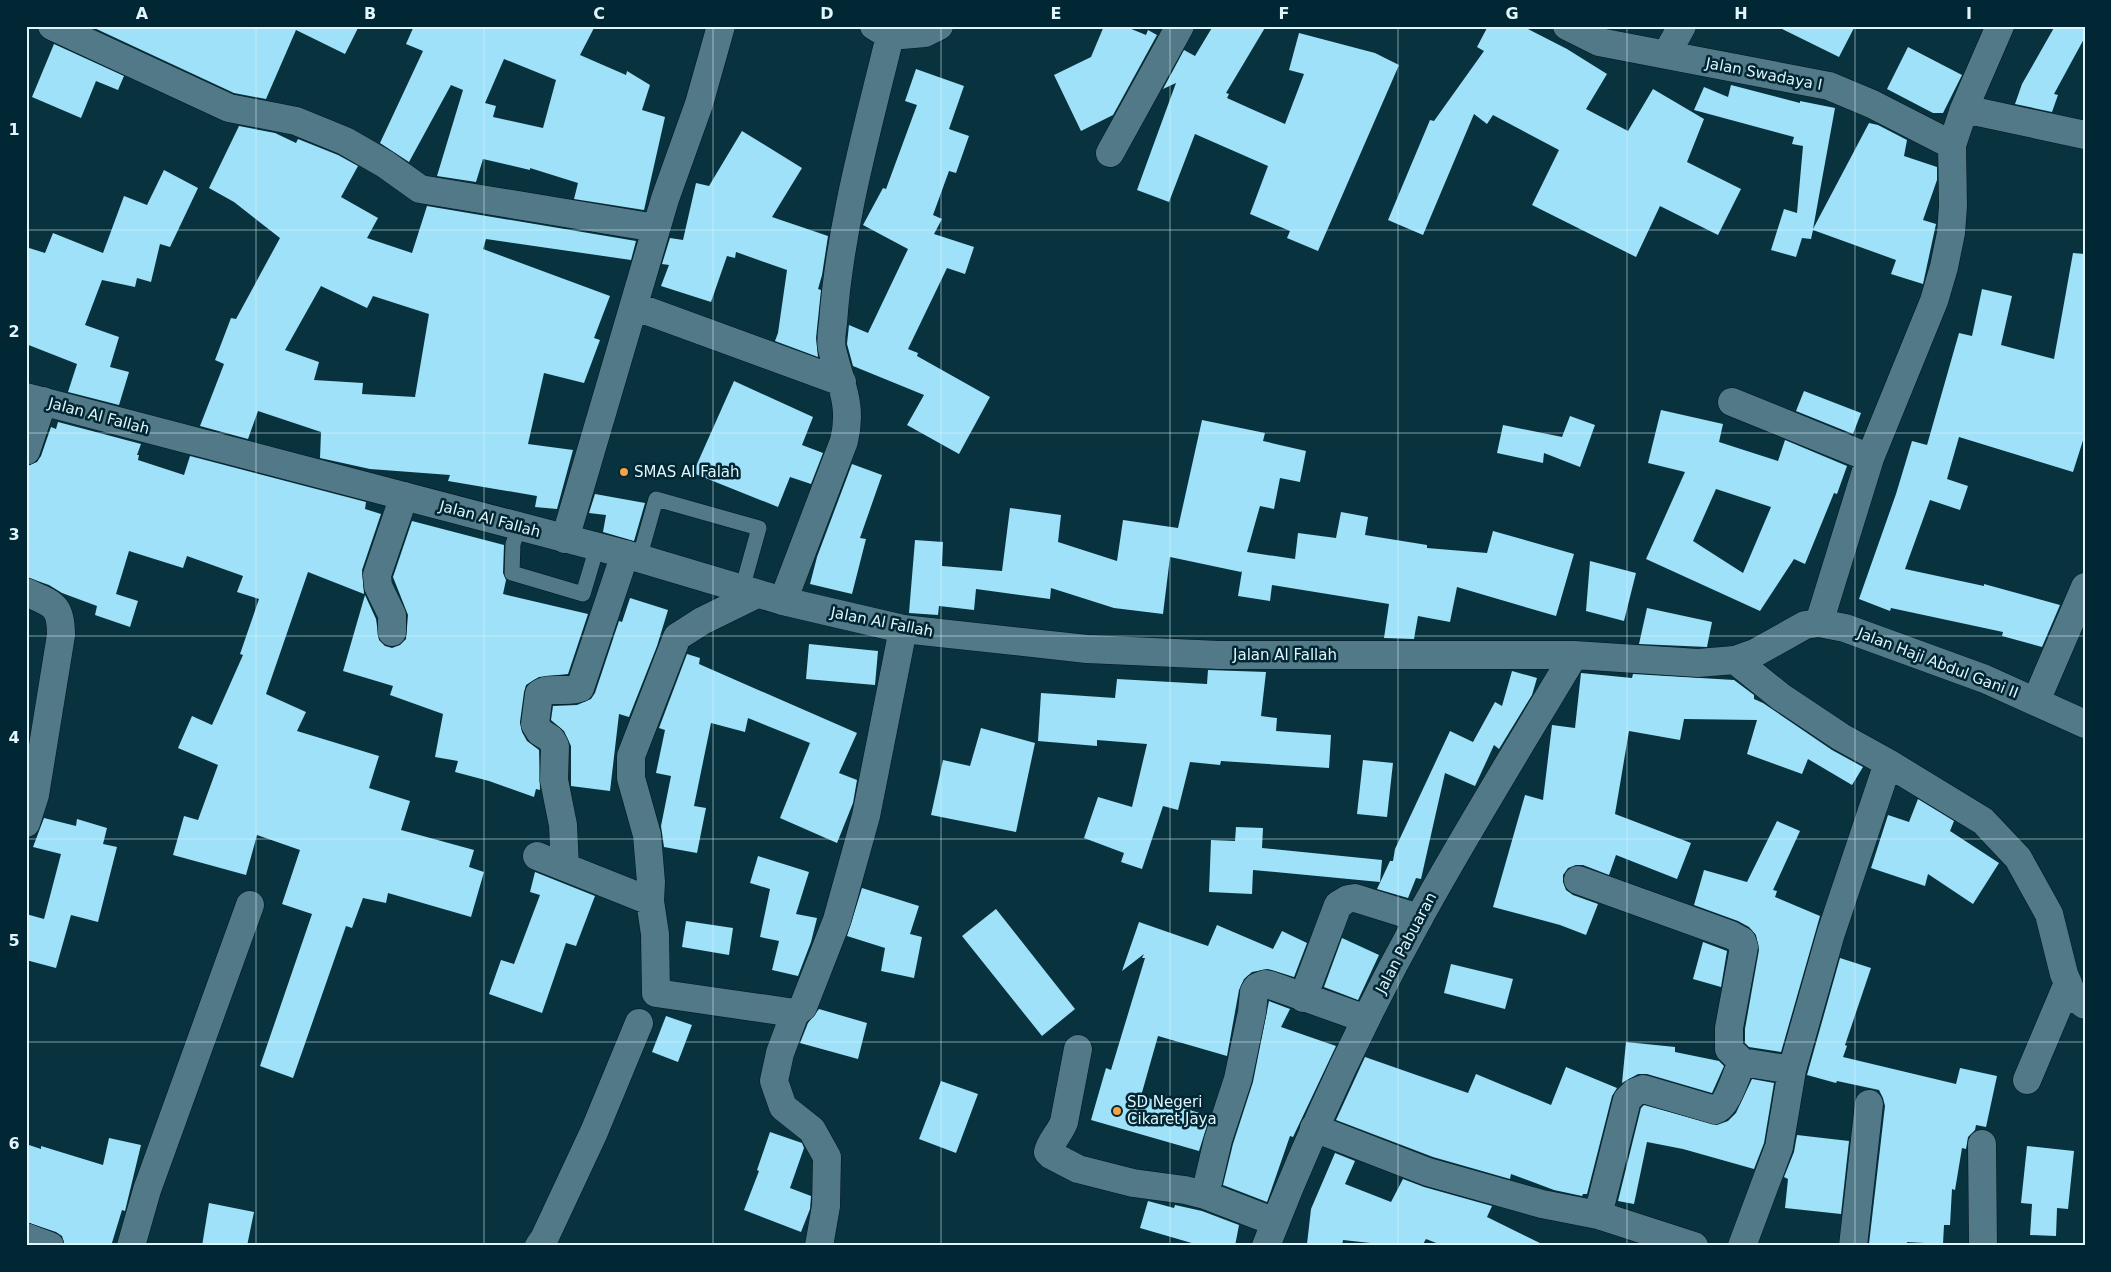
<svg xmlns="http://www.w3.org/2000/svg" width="2111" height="1272" font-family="'DejaVu Sans',sans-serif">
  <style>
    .building { fill: #9fe1f8; fill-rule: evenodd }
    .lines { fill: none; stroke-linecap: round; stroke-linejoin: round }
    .service-casing { stroke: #001821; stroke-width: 16 }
    .minor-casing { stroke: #001821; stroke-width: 29 }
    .tertiary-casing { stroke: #001821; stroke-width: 29 }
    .service { stroke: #527987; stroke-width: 15 }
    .minor { stroke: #527987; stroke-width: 28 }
    .tertiary { stroke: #527987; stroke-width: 28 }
    .grid { fill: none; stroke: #e0f5fc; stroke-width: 1; stroke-opacity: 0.55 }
    .poi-dot { fill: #f5a345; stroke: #002733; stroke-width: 2 }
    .labels { text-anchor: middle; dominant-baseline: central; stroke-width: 5; stroke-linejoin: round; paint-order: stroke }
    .street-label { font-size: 15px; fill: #e0f5fc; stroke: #002733 }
    .poi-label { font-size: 15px; fill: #e0f5fc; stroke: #002733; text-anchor: start }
    .neatline { fill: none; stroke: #e0f5fc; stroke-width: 2 }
    .grid-label { font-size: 16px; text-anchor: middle; font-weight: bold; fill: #e0f5fc }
  </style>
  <rect width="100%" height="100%" fill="#08323e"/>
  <path class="building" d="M90,26H359L345,54L296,30L266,99L234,93Z
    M414,26H595L580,55L626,75L627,71L650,85L642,110L665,117L644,210L574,199L578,183L530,168V170L483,159L476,182L437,176L463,90L451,85L409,162L380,143L423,51L406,44ZM504,59L556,80L543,128L493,117L496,106L485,103Z
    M1104,26H1124L1146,35L1148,30L1157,35L1113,115L1081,131L1054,75L1091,57Z
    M1213,26H1266L1226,93L1229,94L1227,98L1285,124L1304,74L1289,70L1299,33L1375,53L1399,65L1318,251L1287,238L1290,231L1250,214L1268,166L1195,134L1169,202L1137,190L1176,83L1163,89L1184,50L1195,56Z
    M1488,26H1522L1567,49L1607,74L1586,109L1628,131L1653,89L1704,119L1687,162L1741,189L1718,235L1660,206L1636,257L1532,205L1559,150L1493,115L1487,124L1474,114L1423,235L1388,220L1430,120L1434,121L1484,51L1477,47Z
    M1776,26H1855L1839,57Z
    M2055,26H2085V37L2054,94L2058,95L2052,112L2015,104L2022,84Z
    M54,44L124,76L118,90L96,81L81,118L32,97Z
    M1908,47L1962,75L1943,113H1933L1887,89Z
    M916,69L964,86L949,129L969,136L956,173L949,171L933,215L942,219L934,234L974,247L965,274L947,268L908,349L918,353L917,356L990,397L959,454L907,425L924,395L853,366L847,344L849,325L868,333L908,249L863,225L883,188L886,189L917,105L905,101Z
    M1731,85L1800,103V101L1835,108L1813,229L1869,123L1878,125L1907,140L1904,156L1937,167V180L1923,220L1936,224L1923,284L1891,274L1896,260L1813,230L1811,239L1802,238L1796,257L1771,250L1784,209L1797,213L1803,146L1792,144L1794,137L1694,110L1704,87L1728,97Z
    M239,126L275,133L296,143L298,139L338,155L358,166L341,197L378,218L367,238L412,253L427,206L636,241L631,260L486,239L483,249L610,296L594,338L600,340L584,383L544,373L528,444L573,450L557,509L535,507L537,496L448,481L450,475L370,469L320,458L321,432L258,411L248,439L200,426L224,364L215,360L231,318L236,319L280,238L234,202L209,188ZM321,286L367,308L373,296L429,314L415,397L362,394L363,383L314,380L319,362L285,350Z
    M742,131L802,168L772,217L828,236L822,275L818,289L821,290L816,338L818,357L775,341L778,333L787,270L736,252L735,258L727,256L711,302L661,286L669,265L662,264L670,238L683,240L696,183L709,186Z
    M164,170L198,188L170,247L160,244L151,282L137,278L135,287L102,280L85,325L119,337L110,367L129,372L119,405L68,392L77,364L26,344V247L45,253L53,233L103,253L124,196L147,205Z
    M2073,253L2085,254V434L2073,472L1959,437L1947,479L1968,486L1960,510L1930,500L1905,569L1984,586V584L2060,605L2042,647L2002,636L2003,632L1891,608L1890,611L1859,599L1896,494L1912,441L1927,445L1959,333L1972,336L1982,289L2012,296L2001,345L2054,359Z
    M734,381L813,417L802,445L823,453L811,484L790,477L778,507L693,473Z
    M1804,391L1861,413L1853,434L1796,411Z
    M1661,410L1723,424L1719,442L1778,461L1785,440L1847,466L1837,494L1834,493L1805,564L1794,559L1760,611L1646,559L1685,472L1648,463ZM1716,489L1771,507L1743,573L1693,541Z
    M1570,416L1595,425L1580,467L1544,453L1543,463L1497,453L1503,425L1562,437Z
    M1202,420L1265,433L1263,441L1306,451L1300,482L1280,478L1274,509L1260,506L1247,552L1295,559L1298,533L1336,538L1341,512L1368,517L1365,535L1427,545V548L1487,553L1493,531L1574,554L1556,616L1457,587L1450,622L1418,616L1414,639L1384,638L1389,604L1272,585L1270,601L1238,596L1242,571L1241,572L1170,557L1163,614L1114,608L1051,588L1050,599L976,589L974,610L939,606L938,615L909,613L915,540L943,542L942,566L1002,571L1010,508L1061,515L1058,542L1117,561L1123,520L1178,528Z
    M58,422L141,444L137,455H139L138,460L184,475L190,456L366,502L365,509L381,514L362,570L364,594L308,572L266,694L306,712L297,731L379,756L369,788L410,801L401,830L474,850L469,867L484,872L471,917L388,893L386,903L363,898L352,928L346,926L293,1078L260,1066L312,914L282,904L300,850L257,835L246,875L173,855L184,816L198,820L218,765L178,748L192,716L212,725L243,655L240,654L259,599L237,592L243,576L187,556L183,568L129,551L116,594L138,601L130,627L95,615L97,606L62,593L49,585L26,577V466L37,462L41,456L51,427L56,429Z
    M852,464L882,475L860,538L866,539L852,594L810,584L817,557Z
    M595,494L645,503L634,541L603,532L606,515L589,513Z
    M412,521L504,545L503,573L506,580L503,594L588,614L568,674L539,677L526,685L524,692L520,722L522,732L527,741L539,750L540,790L536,789L534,797L489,781L455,772L458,761L435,757L443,714L390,695L393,686L343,671L365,595L376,619L379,640L385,646L392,648L400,645L406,639L408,615L393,577Z
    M1590,561L1636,573L1624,621L1586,611Z
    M630,598L668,610L657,646L629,717L619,714L610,791L571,786V746L564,731L551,720L553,706L577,705L591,699L595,693L619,621L622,622Z
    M1647,608L1712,622L1707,647L1639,644Z
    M809,644L878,651L875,685L806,679Z
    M687,654L700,658L699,664L857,733L839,773L857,780L853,803L837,843L780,818L810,743L748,718L745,732L711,723L694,806L706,808L697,853L664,847L661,826L671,776L656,773L665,730L659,728Z
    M1208,670L1266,672L1261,716L1277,718L1276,731L1331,735L1329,768L1221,761L1220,765L1190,762L1178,810L1163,806L1142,869L1121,862L1124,853L1084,838L1098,797L1132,807L1147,744L1097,740V746L1038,741L1041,693L1115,698L1117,679L1207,684Z
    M1512,671L1537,678L1532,695L1499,749L1494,745L1475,786L1445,773L1421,879L1416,878L1408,898L1377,889L1390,861H1393L1395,849L1450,731L1473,742L1495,702L1502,706Z
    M1581,673L1632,678L1633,674L1734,680L1754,695V699L1763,703L1832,750L1863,767L1852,785L1808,759L1802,774L1747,754L1757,720L1684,719L1680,740L1629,731L1615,814L1691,843L1677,879L1616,855L1609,875L1583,865H1576L1568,868L1563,875V882L1566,890L1573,895L1598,904L1586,935L1560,925L1493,907L1525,795L1543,800L1552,725L1575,728Z
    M981,728L1035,743L1016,832L931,815L943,760L970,766Z
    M1363,760L1393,763L1387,817L1357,814Z
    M1918,799L1954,821L1950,831L1999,863L1973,904L1928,874L1925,886L1871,868L1888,815L1909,822Z
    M44,818L76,826L77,819L107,828L103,844L117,847L98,922L71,915L56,968L26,960V914L44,919L61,854L33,847Z
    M1777,821L1800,831L1773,890L1777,891L1775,897L1820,916L1781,1052L1749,1047L1745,1043V1029L1759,950L1756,935L1749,927L1738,921L1694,905L1704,870L1747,882Z
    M1236,827L1263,828L1262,848L1382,860L1380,882L1253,870L1252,894L1209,892L1211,840L1235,841Z
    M758,856L809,872L796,914L817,918L811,942L798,976L772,970L779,941L760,937L770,889L750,883Z
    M535,872L595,896L576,946L566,943L542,1013L489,994L501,960L514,964L540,895L530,892Z
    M862,888L919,906L910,934L922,937L914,978L881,971L885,948L847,936Z
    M996,909L1075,1009L1042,1036L962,936Z
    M686,921L733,928L729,955L682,947Z
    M1139,922L1208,946L1217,925L1273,949L1282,931L1307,943L1294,977L1268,969L1252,972L1244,979L1239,990L1227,1056L1158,1036L1141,1096L1210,1116L1199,1151L1091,1120L1106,1068L1111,1070L1145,958H1142L1144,954L1122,971Z
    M1342,938L1379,955L1358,1000L1324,987Z
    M1703,942L1727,951L1721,987L1693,979Z
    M1840,958L1871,968L1845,1045L1847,1046L1843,1057L1956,1084L1960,1068L1997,1076L1986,1127L1976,1125L1975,1130L1968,1137L1966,1149L1962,1148L1955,1190L1952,1189L1950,1225H1944L1943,1244L1907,1242L1908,1246L1869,1244L1885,1106L1883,1098L1879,1090L1837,1081L1836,1083L1807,1075Z
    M1451,964L1513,979L1505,1009L1444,993Z
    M1269,1001L1290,1009L1281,1027L1336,1046L1293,1137L1290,1136L1267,1202L1223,1185L1233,1144L1253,1082Z
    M819,1009L867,1023L858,1059L800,1043L808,1023Z
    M666,1016L692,1025L678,1062L652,1052Z
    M1626,1042L1675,1047V1052L1719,1061L1724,1066L1712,1093L1647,1074H1638L1622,1083Z
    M1365,1057L1468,1093L1476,1074L1551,1105L1566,1067L1617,1088L1612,1096L1587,1194H1583L1582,1196L1554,1190L1511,1174L1510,1179L1433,1157L1336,1120Z
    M1752,1079L1774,1083L1764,1143L1754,1169L1683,1149L1647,1142L1634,1204L1618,1201L1641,1108L1644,1105L1717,1125L1728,1121L1736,1113Z
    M941,1081L978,1094L956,1153L919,1139Z
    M770,1132L802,1143L804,1148L790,1188L811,1196L810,1209L801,1232L744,1210L759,1171L757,1170Z
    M1797,1135L1849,1141L1841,1214L1785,1208L1788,1179L1784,1177L1794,1152Z
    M109,1138L141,1145L125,1211L122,1210L111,1246H65L62,1236L56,1232L26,1222V1144L41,1149V1146L103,1165Z
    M2027,1146L2074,1151L2068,1209L2057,1208L2056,1236L2030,1235L2032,1204L2021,1203Z
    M1335,1153L1355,1161L1345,1184L1391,1202L1403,1179L1424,1187L1492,1206L1487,1217L1546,1246H1444L1426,1239L1422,1246H1398L1343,1240L1342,1246L1307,1244L1311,1209Z
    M1148,1201L1174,1208L1175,1205L1202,1211L1239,1225L1235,1246H1202L1140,1228Z
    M209,1203L254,1212L247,1246H202Z"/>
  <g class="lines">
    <g class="service-casing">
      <path id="service" d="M519,527L513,544L512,573L583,594L597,547
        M639,559L656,499L759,528L742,589"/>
    </g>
    <g class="minor-casing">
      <path id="minor" d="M52,26L229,108L296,121L345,141L385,164L420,189L656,228
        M1567,26L1599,42L1829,86L1872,104L1952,145
        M890,36L925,33L939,26
        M1666,55L1682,26
        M1964,109L2085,135
        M1110,153L1180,26
        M634,306L842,382
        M1732,402L1870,458
        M26,451L43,401
        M565,539L665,199L699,104L721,26
        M26,592C52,604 61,604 61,635L35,795L26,823
        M757,594L702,621L677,637L631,756V778L647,835L651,882L650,901L655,934L656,993L795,1013L803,1007L837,920L866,816L903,629
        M783,601L844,441C853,404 840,384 832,349C830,341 832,331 833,323C840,225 867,131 890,36L874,26
        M1819,623L1870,458L1934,301L1944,267L1951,233L1953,206L1952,145L1964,109L2000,26
        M392,632V615L378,586L377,575L404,496
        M1735,660L1781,697L1841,737L1888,763L1983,821L2018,858L2049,914L2064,974L2073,996L2085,1005
        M2036,701L2085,587
        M537,856L650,901
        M565,867L563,825L554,780L555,746L551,739L540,732L535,724L539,694C550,686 567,693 580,688L625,554
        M1578,880L1731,935L1742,941L1744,947L1729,1028V1049L1742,1062L1792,1070
        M1303,998L1338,905L1348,899L1355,898L1419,918
        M795,1013L780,1053L774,1081L783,1107L812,1130L827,1157L826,1206L819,1246
        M1078,1049L1064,1122C1060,1133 1050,1142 1048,1152L1051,1155L1078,1169L1133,1183L1185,1190L1205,1195L1275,1222
        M2027,1080L2068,983
        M1314,1128L1428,1172L1542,1204L1598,1215L1694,1246
        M1982,1144L1983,1246
        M1205,1195L1218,1140L1238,1079L1252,1012L1254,992L1257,987L1265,984L1270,985L1366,1019
        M1598,1215L1627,1100L1635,1092L1643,1089L1715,1110C1728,1106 1736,1074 1742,1062
        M26,1237L50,1246
        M131,1246L147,1190L250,905
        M539,1246L544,1239L594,1132L639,1023
        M1742,1246L1779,1147L1792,1070L1831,933L1888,763
        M1853,1246L1869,1104"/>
    </g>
    <g class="tertiary-casing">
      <path id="tertiary" d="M26,397L625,554L783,601L903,629L1087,649L1219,655H1574L1698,663L1735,660L1755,653L1805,625L1819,623L1845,628L1985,679L2085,724
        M1266,1246C1310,1133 1361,1023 1419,918C1468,829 1522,742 1574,655"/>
    </g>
    <use href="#service" class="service"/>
    <use href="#minor" class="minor"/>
    <use href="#tertiary" class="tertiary"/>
  </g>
  <path class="grid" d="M256,26V1246M484,26V1246M713,26V1246M941,26V1246M1170,26V1246M1398,26V1246M1627,26V1246M1855,26V1246M26,230H2085M26,433H2085M26,636H2085M26,839H2085M26,1042H2085"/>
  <g class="poi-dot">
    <circle cx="624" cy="472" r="5"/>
    <circle cx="1117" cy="1111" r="5"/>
  </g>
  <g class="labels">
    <g class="street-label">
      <text transform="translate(1764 74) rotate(11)">Jalan Swadaya I</text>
      <text transform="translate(99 416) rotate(15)">Jalan Al Fallah</text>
      <text transform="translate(490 519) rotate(15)">Jalan Al Fallah</text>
      <text transform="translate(882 622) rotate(11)">Jalan Al Fallah</text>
      <text x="1285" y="655">Jalan Al Fallah</text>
      <text transform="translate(1938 663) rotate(21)">Jalan Haji Abdul Gani II</text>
      <text transform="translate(1406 943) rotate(-62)">Jalan Pabuaran</text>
    </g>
    <g class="poi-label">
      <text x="634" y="472">SMAS Al Falah</text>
      <text x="1127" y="1102">SD Negeri<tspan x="1127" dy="17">Cikaret Jaya</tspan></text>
    </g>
  </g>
  <rect width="2111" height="1272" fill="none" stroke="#002733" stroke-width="55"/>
  <rect x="28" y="28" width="2056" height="1216" class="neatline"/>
  <g class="grid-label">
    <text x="142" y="19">A</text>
    <text x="370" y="19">B</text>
    <text x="599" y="19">C</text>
    <text x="827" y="19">D</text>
    <text x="1056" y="19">E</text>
    <text x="1284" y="19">F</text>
    <text x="1512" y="19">G</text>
    <text x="1741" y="19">H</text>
    <text x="1969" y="19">I</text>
    <text x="14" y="135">1</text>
    <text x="14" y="337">2</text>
    <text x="14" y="540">3</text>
    <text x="14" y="743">4</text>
    <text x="14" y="946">5</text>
    <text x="14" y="1149">6</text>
  </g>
</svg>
